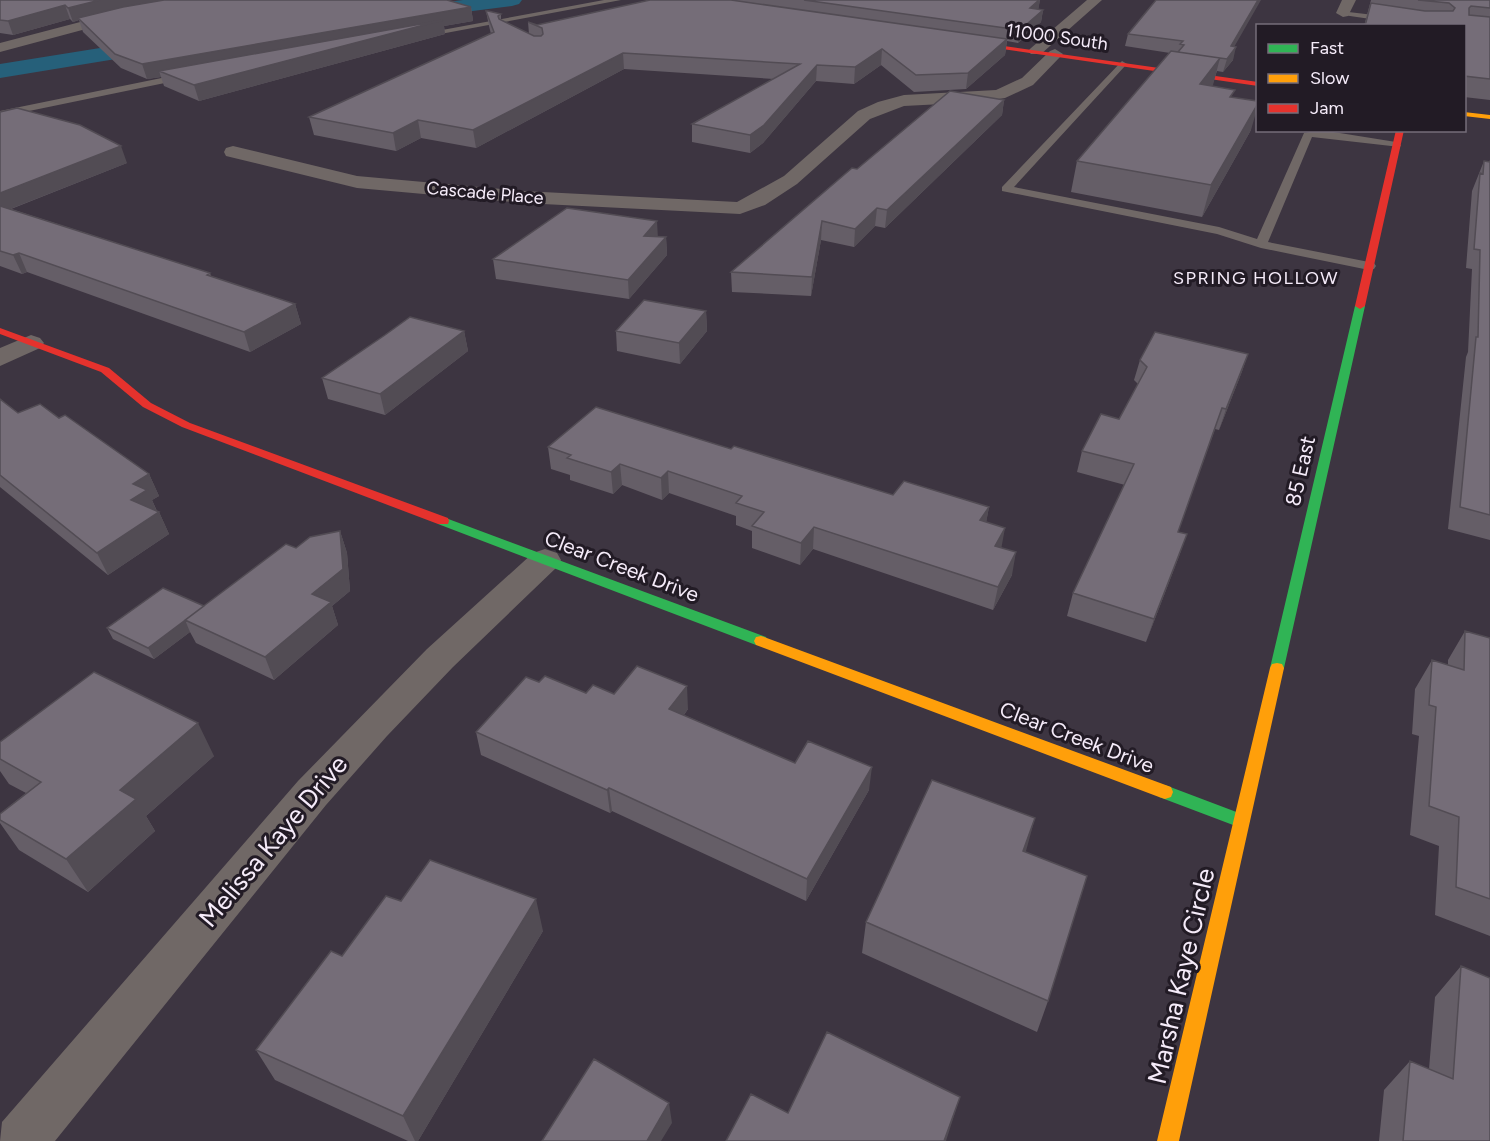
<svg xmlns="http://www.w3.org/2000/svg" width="1490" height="1141" font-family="Figtree,sans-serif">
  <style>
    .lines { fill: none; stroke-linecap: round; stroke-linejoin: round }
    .canal { fill: #26607a; fill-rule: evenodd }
    .lane { fill: #706866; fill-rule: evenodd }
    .street { fill: #706866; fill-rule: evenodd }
    .fast { fill: #30b455; fill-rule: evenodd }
    .slow { fill: #ff9f0a; fill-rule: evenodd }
    .jam { fill: #e5322d; fill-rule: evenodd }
    .wall { fill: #655e67 }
    .shaded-wall { fill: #524c54 }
    .building { fill: #756d78; stroke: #524c54; stroke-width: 1.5 }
    .labels { text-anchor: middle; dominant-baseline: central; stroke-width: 6; stroke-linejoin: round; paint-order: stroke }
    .far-street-label { font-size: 18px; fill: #f5ebf9; stroke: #221b25 }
    .far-neighbourhood-label { font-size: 18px; letter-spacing: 1.5px; fill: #f5ebf9; stroke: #221b25 }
    .street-label { font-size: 21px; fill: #f5ebf9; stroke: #221b25 }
    .near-street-label { font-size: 26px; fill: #f5ebf9; stroke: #221b25 }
  </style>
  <rect width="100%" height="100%" fill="#3d3541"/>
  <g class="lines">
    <path class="canal" d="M463,0H522L519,4L512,6L394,21L386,20L383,15L386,10L394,9Z
      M175,36L183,38L186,43L183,48L0,78V64Z"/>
    <path class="lane" d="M604,0H621L419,38L415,35Z
      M1340,11L1442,23L1446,26H1419L1343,15H1340Z
      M1122,61L1127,64L1125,66L1014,187L1219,227L1257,239L1304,133L1321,130L1396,142L1401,145L1400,147L1312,137L1268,242L1374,263L1376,266L1374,269L1369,270L1261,248L1217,234L1002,191V187Z
      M186,73L189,74V78L0,117V111Z"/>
    <path class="street" d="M185,0H216L209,4L127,18L0,52V43L126,10Z
      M1087,0H1102L1041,54H1031L1028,51L1031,48Z
      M1342,0H1356L1348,16L1343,17L1336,13Z
      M1055,49L1063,54L1060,57L1033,85L1005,98L981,102L904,106L870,119L797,184L765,205L740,214L523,203L357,188L226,156L224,152L226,148L233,146L357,176L523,191L737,202L784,176L858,111L878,102L904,95L996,90L1022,78L1050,51Z
      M31,335L40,338L44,343L40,348L0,366V348Z
      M545,549L557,553L561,560L557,567L453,667L387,736L326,805L55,1141H0L2,1122L298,781L427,649L533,553Z"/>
    <path class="fast" d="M1360,303L1365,306L1284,668L1282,672H1272L1270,668L1355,306Z
      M443,517L766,637L768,641L766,645H756L438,524L437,521L438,518Z
      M1165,785L1247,816L1250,821L1247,826L1241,828L1159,797L1157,792L1159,787Z"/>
    <path class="slow" d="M1464,112L1490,115V119L1464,116Z
      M761,636L1171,787L1173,792L1171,797L1165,799L1159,797L756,645L754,641L756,637Z
      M1277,663L1282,664L1284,668L1179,1141H1157L1270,668L1272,664Z"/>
    <path class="jam" d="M962,40L1258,82V86L960,43Z
      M1396,130H1404L1365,306L1360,309L1355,306Z
      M0,328L109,368L151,403L190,423L448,518L449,521L448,524H438L182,427L143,407L101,372L0,334Z"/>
  </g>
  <path class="wall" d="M0,0L471,7L473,21L444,26L445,34L199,101L164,86L161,77L147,79L121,68L83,32L79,20L73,22L70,19L13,35L0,33Z
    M650,0H1040L1038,9L1043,10L1041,22L1018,43L1007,41L1005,55L966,89L914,92L881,65L854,84L816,81L763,143L750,153L692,142V124L774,79L624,69L476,148L421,138L396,151L314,135L309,117L491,34L489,26L486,11L501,14V20L529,34L528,22L537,25Z
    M1371,0H1490V100L1464,97V26H1364Z
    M1128,34L1234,46L1233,60L1223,72L1217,71L1212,86L1233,98L1251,130L1202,217L1071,192L1077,161L1170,53L1125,46Z
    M1004,100L1002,115L885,228L875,226L854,247L821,240L811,296L732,292L731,272L857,169Z
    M0,112L127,163L11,209L210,273L211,276L295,304L301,324L250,352L27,272L22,274L0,266Z
    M1490,160V540L1448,529L1466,357L1468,352L1472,269L1466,268L1472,191L1484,161L1489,162Z
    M658,236L666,237L667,255L629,299L496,279L493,259Z
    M706,311L707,331L680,364L617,351L616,331Z
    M464,331L468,351L385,415L328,399L322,378Z
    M1248,354L1241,374L1219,430L1215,429L1178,532L1187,534L1179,556L1146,642L1067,616L1073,593L1125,485L1077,472L1082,451L1119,419L1138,384L1134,380L1140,360Z
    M0,399L18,413L59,418L149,474L159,496L152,500L157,511L159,512L169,534L108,575L0,487Z
    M548,447L731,449L893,495L989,507L986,522L1001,547L1012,575L993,610L813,549L800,565L752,548V531L736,525V516L669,493L662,500L622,485L613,494L570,480V475L551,469Z
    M340,531L347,553L350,591L332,606L338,625L274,680L196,643L190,632L154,659L113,639L107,628L204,606L296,548Z
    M1465,631L1490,638V936L1435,915L1439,846L1410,835L1419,736L1412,734L1415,689L1432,660L1448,665V660Z
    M539,682L586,693L614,694L688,709L684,715L795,763L869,790L806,901L612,811L610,813L481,755L476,732Z
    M0,742L214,756L146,816L155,831L88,892L19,850L0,823V814L26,793L9,784L0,771Z
    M1026,852L1048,1001L1037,1032L862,953L866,922Z
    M401,901L543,931L418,1141H408L275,1080L256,1050L342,956Z
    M1461,966L1490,1141H1379L1384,1090L1410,1061L1429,1069L1435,997Z"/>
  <path class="shaded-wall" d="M100,0H172L78,18L79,20L73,22L68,8Z
    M1040,0L1038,12L1030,8Z
    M1258,0H1261L1229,56L1236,47L1233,60L1223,72L1231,46Z
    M65,5L70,19L13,35L8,21Z
    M471,7L473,21L444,26L445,34L199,101L194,85L159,71L161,77L147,79L142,64Z
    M1043,10L1041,22L1018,43L1020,30Z
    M1007,39L1005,55L966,89L968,73Z
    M882,49L881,65L854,84L855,67Z
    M623,53L624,69L476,148L473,130Z
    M1220,58L1213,85L1192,112L1200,84Z
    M817,65L816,81L763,143L750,153V135Z
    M1004,100L1002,115L885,228L887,210Z
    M1257,105V109L1251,130L1202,217L1211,185Z
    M418,120L421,138L396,151L393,133Z
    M121,146L127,163L0,213V193Z
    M877,208L875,226L854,247L855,229Z
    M657,221L658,239L644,236Z
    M822,221L821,240L811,296L812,277Z
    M666,237L667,255L629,299L628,280Z
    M19,253L27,272L22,274L13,255Z
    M295,304L301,324L250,352L244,332Z
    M706,311L707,331L680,364L679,343Z
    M464,331L468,351L385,415L380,394Z
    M1248,354L1241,374L1219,430L1226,409Z
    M620,464L622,485L613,494L611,472Z
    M668,471L669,493L662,500L661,478Z
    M149,474L159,496L152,500L157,512L131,500L133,484Z
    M989,507L985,529L980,520Z
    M159,512L169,534L108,575L97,553Z
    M814,527L813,549L800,565L801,543Z
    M1005,528L1001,550L995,546Z
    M340,531L347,553L350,591L332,606L338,625L274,680L265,657L312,594Z
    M1187,534L1179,556L1146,642L1154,619Z
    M1016,552L1012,575L993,610L998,587Z
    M204,606L185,620L190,632L154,659L148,648Z
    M687,686L688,709L671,732L669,709Z
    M198,723L214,756L146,816L155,831L88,892L66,859L120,790Z
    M872,767L869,790L806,901L807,879Z
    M609,788L612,811L610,813L607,790Z
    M1035,818L1026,851L1014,883L1023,851Z
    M536,899L543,931L418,1141H415L403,1116Z
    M960,1097L946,1141H944Z
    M669,1103L672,1123L661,1141H647Z"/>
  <path class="building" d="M0,0H100L68,8L65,5L8,21L0,20Z
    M164,0H447L471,7L142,64L115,54L78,18L123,7Z
    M650,0H731L1007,39L968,73L916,75L882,49L855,67L817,65L764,125L750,135L692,124L800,64L623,53L473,130L418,120L393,133L309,117L494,32L486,11H488L501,14L498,16L499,19L534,36H541L543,34L542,28L528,22L537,25Z
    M804,0H1039L1030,8L1043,10L1020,30Z
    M1156,0H1258L1231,46L1236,47L1227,59L1178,52L1184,45L1180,44L1183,41L1128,34Z
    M1418,0H1490V8L1471,6L1469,8V15L1490,17V79L1464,76V26H1365L1371,3L1425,11H1453L1455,8L1449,3Z
    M443,20L194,85L159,71Z
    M1171,51L1220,58L1200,84L1235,90L1230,97L1257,101V105L1211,185L1077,161Z
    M950,91L1004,100L887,210L877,208L855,229L822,221L812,277L731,272L852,168L857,169Z
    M17,108L80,125L121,146L0,193V112Z
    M1484,161L1490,162V515L1460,507L1476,337H1478L1480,250L1474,249L1480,173L1483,174Z
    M0,206L210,273L207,275L295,304L244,332L19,253L13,255L0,251Z
    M567,208L657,221L644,236L666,237L628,280L493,259Z
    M644,300L706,311L679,343L616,331Z
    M410,317L464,331L380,394L322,378L385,335Z
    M1155,332L1248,354L1226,409L1222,408L1178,532L1187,534L1154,619L1073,593L1134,464L1082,451L1101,414L1119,419L1147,367L1140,360Z
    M0,399L18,413L40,404L59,418L65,415L149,474L133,484L147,490L131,500L159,512L97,553L0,475Z
    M596,407L731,449L734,446L893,495L904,481L989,507L980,520L1005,528L995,546L1016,552L998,587L814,527L801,543L752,526L764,512L736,503L742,496L668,471L661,478L620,464L611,472L567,458L571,455L548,447Z
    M340,531L343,569L312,594L331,602L265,657L185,620L286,544L296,548L310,537Z
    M163,588L204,606L148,648L107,628Z
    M1465,631L1490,638V899L1456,887L1459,817L1429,806L1436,707L1429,705L1432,660L1464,670Z
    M637,666L687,686L669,709L795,763L808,741L872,767L807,879L609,788L607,790L476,732L526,677L539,682L545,676L586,693L593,685L614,694Z
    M94,672L198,723L120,790L136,799L66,859L0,820V814L41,782L0,759V742Z
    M932,780L1035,818L1023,851L1087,876L1048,1001L866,922Z
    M430,860L536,899L403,1116L256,1050L331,951L342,956L386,896L401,901Z
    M1461,966L1490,978V1141H1403L1410,1061L1453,1079Z
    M827,1032L960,1097L944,1141H726L751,1094L788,1113Z
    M594,1059L669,1103L647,1141H542Z"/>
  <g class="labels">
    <g class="far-street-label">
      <text transform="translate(1057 37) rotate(8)">11000 South</text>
      <text transform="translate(485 193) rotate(5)">Cascade Place</text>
    </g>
    <g class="far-neighbourhood-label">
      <text x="1256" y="278">SPRING HOLLOW</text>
    </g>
    <g class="street-label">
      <text transform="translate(1300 471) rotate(-77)">85 East</text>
      <text transform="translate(622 566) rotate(21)">Clear Creek Drive</text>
      <text transform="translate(1077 737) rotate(21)">Clear Creek Drive</text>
    </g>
    <g class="near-street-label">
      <text transform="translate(273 841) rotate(-50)">Melissa Kaye Drive</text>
      <text transform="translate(1181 976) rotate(-77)">Marsha Kaye Circle</text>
    </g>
  </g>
  <rect x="1256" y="24" width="210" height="108" fill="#221b25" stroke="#766e7a" stroke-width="1.5"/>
  <rect x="1268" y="44" width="30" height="9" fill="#30b455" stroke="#766e7a" stroke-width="1.5"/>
  <text x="1310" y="54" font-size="18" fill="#f5ebf9">Fast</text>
  <rect x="1268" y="74" width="30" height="9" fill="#ff9f0a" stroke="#766e7a" stroke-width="1.5"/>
  <text x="1310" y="84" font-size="18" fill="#f5ebf9">Slow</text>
  <rect x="1268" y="104" width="30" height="9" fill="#e5322d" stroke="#766e7a" stroke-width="1.5"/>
  <text x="1310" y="114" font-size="18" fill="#f5ebf9">Jam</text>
</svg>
